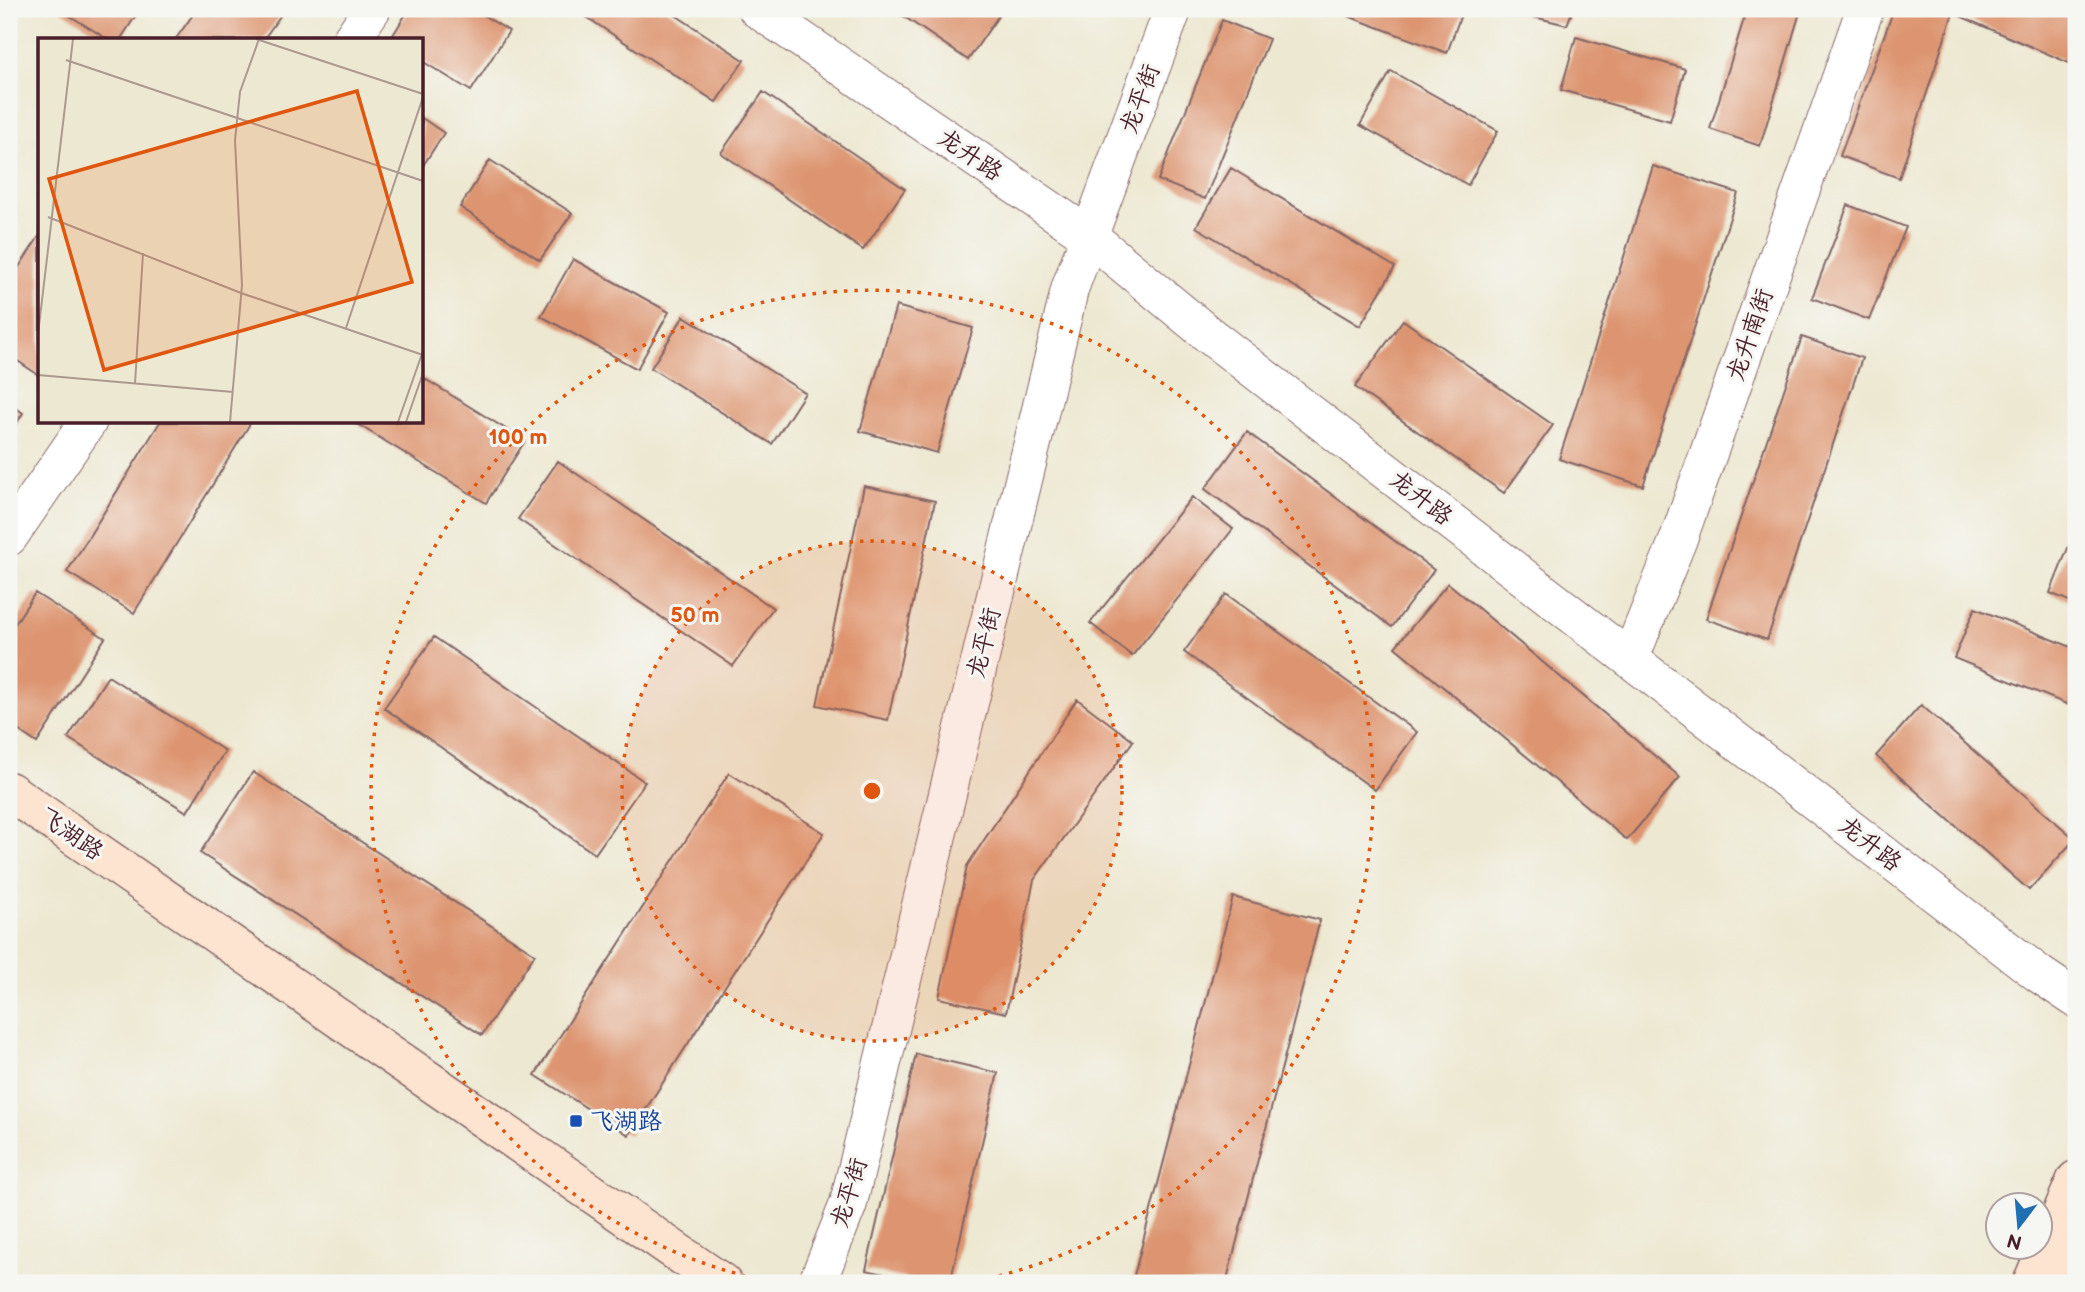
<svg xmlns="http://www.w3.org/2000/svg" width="2085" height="1292" font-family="'Balsamiq Sans','LXGW WenKai TC',sans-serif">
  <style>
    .building { fill: #dd9571 }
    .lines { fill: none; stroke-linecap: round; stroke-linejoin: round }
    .street-casing { stroke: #836565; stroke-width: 39 }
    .secondary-casing { stroke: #836565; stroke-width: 41 }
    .street { stroke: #fff; stroke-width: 37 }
    .secondary { stroke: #fde4d1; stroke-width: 38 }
    .ring { fill: none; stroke: #e0560e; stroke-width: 3.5; stroke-dasharray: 3.5 7 }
    .transit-dot { fill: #1a4fb4; stroke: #f6f6f2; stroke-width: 2.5 }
    .labels { text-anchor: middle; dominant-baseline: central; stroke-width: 6; stroke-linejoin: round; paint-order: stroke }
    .street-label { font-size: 24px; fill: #4a1f2b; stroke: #f6f6f2 }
    .transit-label { font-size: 24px; fill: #164399; stroke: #f6f6f2; text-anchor: start }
    .inset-road { fill: none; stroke: #ac988f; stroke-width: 2 }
    .view { fill: #e0560e; fill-opacity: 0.15; stroke: #e0560e; stroke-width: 3.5 }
    .inset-edge { fill: none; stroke: #4a1f2b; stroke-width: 3.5 }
    .centre { fill: #e0560e; stroke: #f6f6f2; stroke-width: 3.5 }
    .ring-label { font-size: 21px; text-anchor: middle; font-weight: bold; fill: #e0560e; stroke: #f6f6f2; stroke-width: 6; stroke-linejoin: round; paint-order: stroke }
  </style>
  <rect width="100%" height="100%" fill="#f6f6f2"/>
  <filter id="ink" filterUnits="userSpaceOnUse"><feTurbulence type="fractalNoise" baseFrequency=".0143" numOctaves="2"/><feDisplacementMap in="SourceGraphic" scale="14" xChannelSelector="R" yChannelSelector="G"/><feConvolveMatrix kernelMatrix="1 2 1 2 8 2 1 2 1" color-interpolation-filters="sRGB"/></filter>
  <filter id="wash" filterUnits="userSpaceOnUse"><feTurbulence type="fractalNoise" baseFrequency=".00686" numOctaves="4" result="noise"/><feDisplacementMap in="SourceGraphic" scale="28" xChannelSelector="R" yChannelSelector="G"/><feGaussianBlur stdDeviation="1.57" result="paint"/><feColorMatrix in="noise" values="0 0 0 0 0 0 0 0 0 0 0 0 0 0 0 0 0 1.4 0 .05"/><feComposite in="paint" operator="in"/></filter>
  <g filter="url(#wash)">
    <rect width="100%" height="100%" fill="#ede8d1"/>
    <g id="blocks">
      <path class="building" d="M59,9H140L120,40H109Z
        M197,9H285L263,40H175Z
        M409,9H473L509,31L471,91L422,61V40H390Z
        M574,9H666L744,60L716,102Z
        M893,9H1003L968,60Z
        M1329,9H1463L1447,53Z
        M1501,9H1573L1567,25Z
        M1747,9H1801L1760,146L1710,129Z
        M1894,9H2076V66L1953,13L1899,178L1840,156Z
        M1222,20L1269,39L1205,199L1158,180Z
        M1576,37L1685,69L1670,121L1561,90Z
        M1391,71L1498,131L1468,185L1360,125Z
        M763,92L905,189L863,250L721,153Z
        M422,118L444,133L422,167Z
        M490,160L572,213L540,260L460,207Z
        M1653,166L1738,193L1643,486L1559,459Z
        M1231,168L1395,267L1360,326L1196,227Z
        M1848,205L1906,227L1869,320L1812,298Z
        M40,235V376L9,355V282Z
        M573,259L669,312L637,369L541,316Z
        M896,306L973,328L937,453L860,431Z
        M684,316L805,393L772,444L651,368Z
        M1403,320L1553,425L1504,493L1355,387Z
        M1802,337L1862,358L1767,640L1706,619Z
        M422,377L525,441L486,503L354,422H422Z
        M9,403L23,413L9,435Z
        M160,422H251L134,613L67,572Z
        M1247,432L1434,570L1392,627L1205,489Z
        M558,461L773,608L733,666L518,519Z
        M864,486L935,501L888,720L817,705Z
        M1192,497L1233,529L1132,656L1090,623Z
        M2076,528V604L2050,593Z
        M1448,583L1680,777L1627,840L1395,647Z
        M35,593L105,638L37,743L9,724V633Z
        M1226,594L1417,732L1375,790L1184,652Z
        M1975,608L2076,649V708L1954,658Z
        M434,637L645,782L595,854L384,708Z
        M108,676L225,751L187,812L68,738Z
        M1077,699L1133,741L1034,880L1006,1013L939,998L967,866Z
        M1921,705L2075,839L2029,890L1876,756Z
        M253,772L535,954L482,1035L200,853Z
        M729,773L824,833L629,1135L535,1075Z
        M1233,897L1320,920L1226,1283H1132Z
        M916,1054L998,1073L950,1283H925L866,1270Z"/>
    </g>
  </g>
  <g filter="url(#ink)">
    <use href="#blocks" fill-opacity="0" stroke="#836565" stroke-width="2"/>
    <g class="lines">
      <g class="street-casing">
        <path id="street" d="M757,9L1089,236L1209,335L2039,974L2076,999
          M351,40L372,9
          M9,537L88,422
          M1630,659L1678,540L1865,9
          M817,1283L848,1205L1070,288L1173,9"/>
      </g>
      <g class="secondary-casing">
        <path id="secondary" d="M9,791L722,1283
          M2032,1283L2076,1180
          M2066,1283L2076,1259"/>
      </g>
      <use href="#street" class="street"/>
      <use href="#secondary" class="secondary"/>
    </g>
  </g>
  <circle cx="872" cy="791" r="250" fill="#e0560e" fill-opacity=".12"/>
  <g class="ring">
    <circle cx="872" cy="791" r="250"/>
    <path d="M776 1283A501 501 0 1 1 968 1283"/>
  </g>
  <rect class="transit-dot" x="569" y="1114" width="14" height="14" rx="3.5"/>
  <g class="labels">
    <g class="street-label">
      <text transform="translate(1140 99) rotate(-70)">龙平街</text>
      <text transform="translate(970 155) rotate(34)">龙升路</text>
      <text transform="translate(1750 335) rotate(-71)">龙升南街</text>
      <text transform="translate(1421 498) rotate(38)">龙升路</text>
      <text transform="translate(984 643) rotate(-76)">龙平街</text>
      <text transform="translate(71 834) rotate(35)">飞湖路</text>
      <text transform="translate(1870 844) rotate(38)">龙升路</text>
      <text transform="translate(849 1193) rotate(-73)">龙平街</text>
    </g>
    <g class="transit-label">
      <text x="590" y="1121">飞湖路</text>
    </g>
  </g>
  <g transform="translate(38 38)">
    <rect width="385" height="385" fill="#ede8d1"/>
    <path class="inset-road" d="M218,1L385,56M28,22L385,143M10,179L203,255L385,317M308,290L385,59M0,296L35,1M0,337L195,354M97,346L105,215M192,384L204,247L197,102L202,54L221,1M360,384L385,313M368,384L385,335"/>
    <path class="view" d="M319,53L374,244L66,332L11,141Z"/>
    <rect width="385" height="385" class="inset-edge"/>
  </g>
  <circle cx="872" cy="791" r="10" class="centre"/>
  <g class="ring-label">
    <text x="518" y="444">100 m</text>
    <text x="695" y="622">50 m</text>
  </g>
  <rect width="2085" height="1292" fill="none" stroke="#f6f6f2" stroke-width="35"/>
  <g transform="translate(2019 1226) rotate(196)"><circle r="33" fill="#f6f6f2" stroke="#b1a0a2" stroke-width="2"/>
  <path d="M0-5L12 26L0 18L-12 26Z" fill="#1f6fb2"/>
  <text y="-10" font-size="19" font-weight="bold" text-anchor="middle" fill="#4a1f2b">N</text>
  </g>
</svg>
